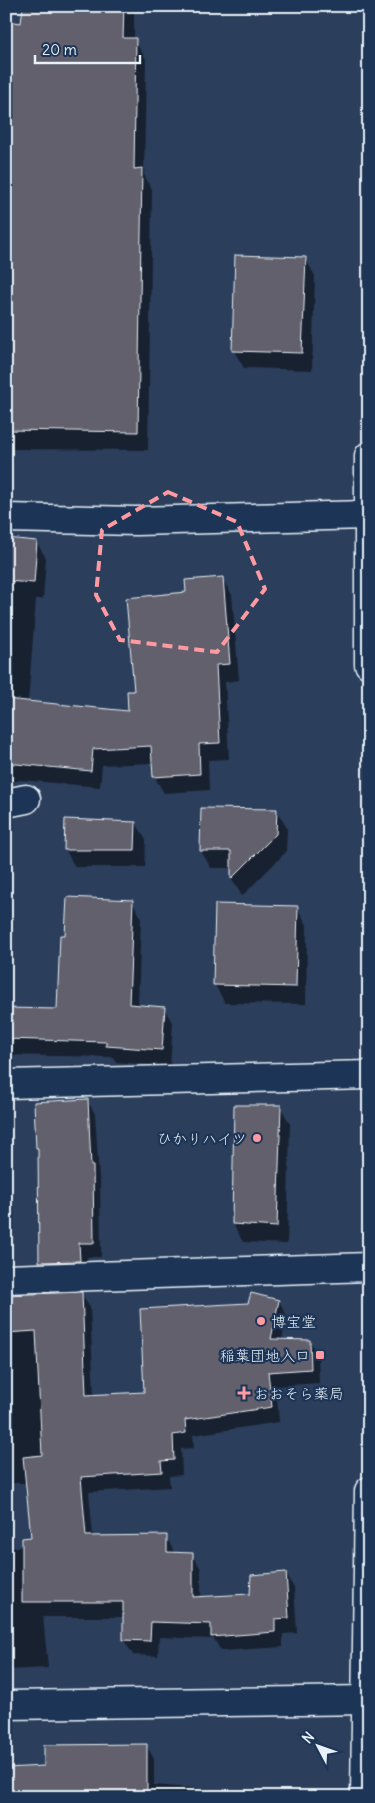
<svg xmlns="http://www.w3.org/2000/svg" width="375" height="1803" font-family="Delius,'Klee One',sans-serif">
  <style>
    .shadow { fill: #0007 }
    .building { fill: #62606c; stroke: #e8f1f8 }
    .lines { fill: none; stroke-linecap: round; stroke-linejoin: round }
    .street-casing { stroke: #e8f1f8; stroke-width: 31 }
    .secondary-casing { stroke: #e8f1f8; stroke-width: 31 }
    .highway-casing { stroke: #e8f1f8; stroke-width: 31 }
    .street { stroke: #1d3557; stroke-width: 28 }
    .secondary { stroke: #1d3557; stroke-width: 28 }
    .highway { stroke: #1d3557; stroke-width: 28 }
    .marked { fill: none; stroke: #ff9aa2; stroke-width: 4; stroke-dasharray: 10 6; stroke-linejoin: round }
    .poi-dot { fill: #ff9aa2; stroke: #1d3557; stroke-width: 2 }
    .labels { text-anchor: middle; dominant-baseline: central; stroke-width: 4.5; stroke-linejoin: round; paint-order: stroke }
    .poi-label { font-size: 15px; fill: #e8f1f8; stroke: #1d3557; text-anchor: end }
  </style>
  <rect width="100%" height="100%" fill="#2b3e5b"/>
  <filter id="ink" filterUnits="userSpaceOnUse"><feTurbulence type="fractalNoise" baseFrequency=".02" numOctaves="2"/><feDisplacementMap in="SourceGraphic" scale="10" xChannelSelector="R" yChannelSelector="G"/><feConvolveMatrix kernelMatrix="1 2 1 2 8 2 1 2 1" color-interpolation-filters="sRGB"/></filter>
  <g filter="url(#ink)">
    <path class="shadow" d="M24,6H134V40L146,59L144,175L152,189L148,450L6,449V22L22,25Z
      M305,258L315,276L312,370L244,368L234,351Z
      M6,540L36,542L46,558L43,599H36L28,702L130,712L136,692L187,593L222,579L232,595L239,680L225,682L229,759L208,760L209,790L164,793L154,776L153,763L102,765L100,787L21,780L6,783Z
      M276,810L287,828L286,852L242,896L232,879V868H211L201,851Z
      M136,823L146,840L145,867H75L65,849Z
      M132,902L141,917L138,1006L164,1008L173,1024L170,1066L116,1062L113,1057L6,1055V1009L58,1010L67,936Z
      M216,906L297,907L307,925L306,1004L225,1003L215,985Z
      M87,1100L95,1114L99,1178L100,1181L101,1257H87V1275L48,1276L40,1262L39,1151L38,1148Z
      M235,1106H280L290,1124L287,1244L243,1242L233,1224Z
      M81,1293L90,1308L94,1396L145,1393L250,1304L279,1301L287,1316L282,1340L310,1341L318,1356L319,1383L276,1386L279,1422L193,1435L194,1448L181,1449L182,1475L169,1476L170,1487L89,1492L93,1537L166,1536L175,1554H192L201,1569V1598L251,1595L285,1573L294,1588L297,1633L283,1634V1647L221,1651L214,1639L159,1637L158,1656L133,1655L124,1640V1617H43L48,1668L6,1670V1547H23L32,1539L27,1483H6V1296Z
      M146,1745L154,1759V1785L227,1791L230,1795L241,1797H6L45,1767Z"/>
    <path class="building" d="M23,6H124L123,38H136L134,169L142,168L138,432L6,430V21L21,23Z
      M235,255L306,257L302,353L232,351Z
      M6,538L37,541L34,583L6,581Z
      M223,577L230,664L216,665L220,743L199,744L200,774L153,777L151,746L93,749L91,771L6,763V699L128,711L127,691H134L126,598L186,592L185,580Z
      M201,808L277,809L276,834L231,879V851H200Z
      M65,819L136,822L135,850H64Z
      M67,897L133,900L129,1004L165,1007L162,1050L106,1046V1042L6,1039V1008L57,1009L60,935H65Z
      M215,904L298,906L296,987L213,985Z
      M88,1099L91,1166H93L94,1243H79L80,1261L39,1262L38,1148H36L34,1102Z
      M234,1105H281L277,1227L232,1224Z
      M82,1292L86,1395L144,1392L140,1309L248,1303L251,1293L279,1300L271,1339L310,1340L311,1369L268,1372L272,1407L185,1420L186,1433L173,1435L174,1460L161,1461L162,1472L81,1477L86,1536L167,1535V1552L193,1553V1597L250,1594L251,1575L286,1572L289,1618L275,1619V1632L211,1637V1624L151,1622L150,1641L123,1640V1602H22V1538L31,1537L23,1457L42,1455L36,1331L6,1333V1295Z
      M147,1744V1797H6V1768L44,1766V1745Z"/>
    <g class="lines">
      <g class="street-casing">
        <path id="street" d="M6,518L136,521L368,515
          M6,803L26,799
          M6,1084L369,1075
          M6,1279L369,1267"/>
      </g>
      <g class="secondary-casing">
        <path id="secondary" d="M6,1705L369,1700"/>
      </g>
      <g class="highway-casing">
        <path id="highway" d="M369,456V664
          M365,1797L369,1491"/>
      </g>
      <use href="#street" class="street"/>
      <use href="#secondary" class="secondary"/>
      <use href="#highway" class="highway"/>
    </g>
  </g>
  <path class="marked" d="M168,492L237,522L265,589L217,652L120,640L96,595L102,530Z"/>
  <g class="poi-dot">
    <circle cx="257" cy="1138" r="5"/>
    <circle cx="261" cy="1321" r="5"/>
    <rect x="315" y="1350" width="10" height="10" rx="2.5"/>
    <path d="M241.5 1385.5h5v5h5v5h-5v5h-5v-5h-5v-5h5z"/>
  </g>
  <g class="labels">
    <g class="poi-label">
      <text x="247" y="1138">ひかりハイツ</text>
      <text x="271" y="1321" text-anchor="start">博宝堂</text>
      <text x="310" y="1355">稲葉団地入口</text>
      <text x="254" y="1393" text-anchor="start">おおそら薬局</text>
    </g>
  </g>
  <rect width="375" height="1803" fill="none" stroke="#1d3557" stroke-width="25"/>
  <rect x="12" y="12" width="350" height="1778" fill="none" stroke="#e8f1f8" stroke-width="2" filter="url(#ink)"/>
  <g transform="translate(318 1746) rotate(311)" stroke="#1d3557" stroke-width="4" paint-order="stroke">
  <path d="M0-4L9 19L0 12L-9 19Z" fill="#e8f1f8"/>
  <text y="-8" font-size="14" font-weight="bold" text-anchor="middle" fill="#e8f1f8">N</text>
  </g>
  <path d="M35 55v8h105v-8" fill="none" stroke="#e8f1f8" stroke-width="2.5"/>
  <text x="42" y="55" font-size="15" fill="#e8f1f8" stroke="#1d3557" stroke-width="4" paint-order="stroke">20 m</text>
</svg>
